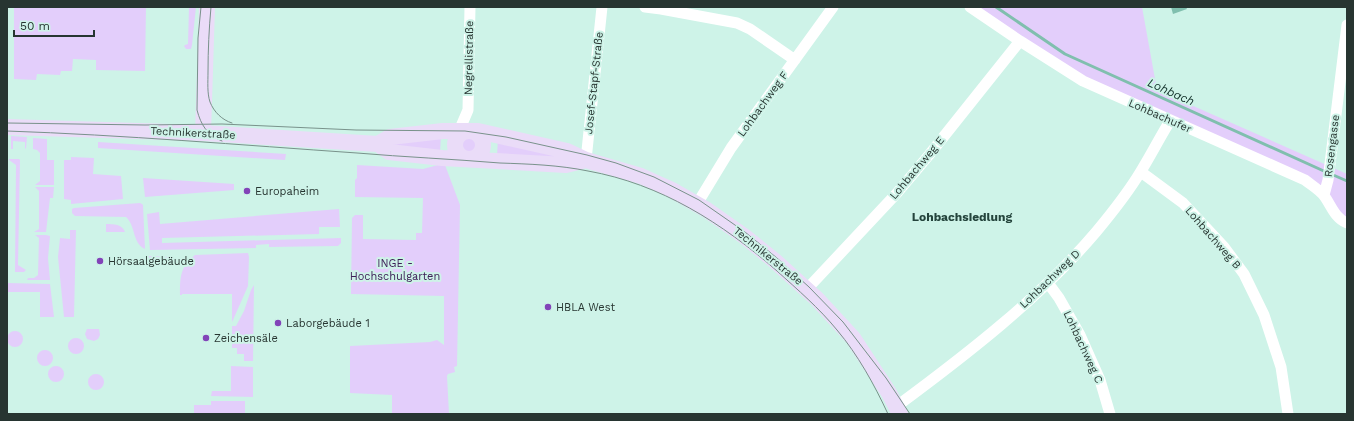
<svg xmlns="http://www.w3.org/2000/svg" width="1354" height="421" font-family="'Work Sans',sans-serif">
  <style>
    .green { fill: #e3cefb }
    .water { fill: #80bfae }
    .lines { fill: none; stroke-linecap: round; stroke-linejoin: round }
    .stream { stroke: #80bfae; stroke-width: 3 }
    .street { stroke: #fff; stroke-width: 11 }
    .secondary { stroke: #eadcf8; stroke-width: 16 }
    .tram { stroke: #79928b; stroke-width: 1 }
    .poi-dot { fill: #8243b8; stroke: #cef3e8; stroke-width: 1.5 }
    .labels { text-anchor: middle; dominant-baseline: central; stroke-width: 4; stroke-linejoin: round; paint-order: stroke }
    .street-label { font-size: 11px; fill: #273531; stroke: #cef3e8 }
    .poi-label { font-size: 11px; fill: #273531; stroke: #cef3e8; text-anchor: start }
    .park-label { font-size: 11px; fill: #3e2058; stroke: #cef3e8 }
    .water-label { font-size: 12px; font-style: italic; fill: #102f28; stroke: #cef3e8 }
    .neighbourhood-label { font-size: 12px; font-weight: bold; fill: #24443c; stroke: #cef3e8 }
  </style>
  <rect width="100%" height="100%" fill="#cef3e8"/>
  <path class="green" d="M14,7H146L145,71L96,70V60L73,59L72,71H61L60,75L37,74L36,80L14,79Z
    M189,7H196L192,45L191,49H186L184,46L185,45L188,44Z
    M970,7H1142L1157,90L1347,174V223L1305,180L1084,81Z
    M441,135L440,152L392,147L389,142Z
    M11,136L27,137L26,148L25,149V142L13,141V149H11Z
    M475,137L478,144L476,149L472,152L465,151L461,144L462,139Z
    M33,138L47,139V160H54V185H35L40,181V153L37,150L33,149Z
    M498,138L564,159L497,156Z
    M98,142L286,154L285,160L98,148Z
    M71,157L94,158L93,174L121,176L123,199L71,204V200L64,199V160H71Z
    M9,159H19L20,160L18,265L26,270L24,272H15L16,165L9,160Z
    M357,165L423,169L438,165H445L460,205L457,366L454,367L455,372L448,374L447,376L449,414H392V395L350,393V346L430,342L437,340L444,345V296L351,294L352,218L355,215H363V239L416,240V233H422L423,198L355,197V180L357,178Z
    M143,178L234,184V190L145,197Z
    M35,187H54L53,198H50L46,232H34L39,229V191Z
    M140,203L142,204L143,205L145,249C132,243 136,226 126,217L75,216L72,213V209L74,208Z
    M339,209L340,227H319V234L162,238V243L341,238V243L338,246L269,247V244L256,245V248L150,250L147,214L159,212L160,224Z
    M106,224C114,224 122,224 125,232H106Z
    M70,230H76L74,317H64L58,257L60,238L70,239Z
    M35,235H46L50,236L48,258L50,280H27L28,278H34L38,275L39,238Z
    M248,253L249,257L248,286L233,320L232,322V294H182V295H180C180,277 180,267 195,255Z
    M147,256L170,257L173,260L149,261L146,258Z
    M7,283L50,284L54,317H40V292H7Z
    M254,285L253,361H244V354H237V348H232V326H236L244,311L251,290Z
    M87,329H99L100,335L98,339L94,341L87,339L85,334Z
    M7 339a8 8 0 1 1 16 0a8 8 0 1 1-16 0Z
    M68 346a8 8 0 1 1 16 0a8 8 0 1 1-16 0Z
    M37 358a8 8 0 1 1 16 0a8 8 0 1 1-16 0Z
    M231,366L253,367V397L211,396L212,391H231Z
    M48 374a8 8 0 1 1 16 0a8 8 0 1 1-16 0Z
    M88 382a8 8 0 1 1 16 0a8 8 0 1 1-16 0Z
    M211,401H245V414L194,413V405H211Z"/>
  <path class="water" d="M1171,7H1186L1187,9L1173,14Z"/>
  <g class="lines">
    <path class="stream" d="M996,7L1065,54L1326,172
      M1331,174L1347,181"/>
    <path class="street" d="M645,7L661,9L737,23L750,29L795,60
      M970,7L1020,41L1083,81L1305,180C1311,185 1320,190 1325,197C1332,207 1335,218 1347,223
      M459,131L468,110L470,7
      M586,160L602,7
      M1141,172L1183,203L1224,247L1244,274L1264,315L1281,367L1288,414
      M1324,195L1328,180L1347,25
      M697,204L731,148L833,7
      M1048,283L1059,298L1080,335L1100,380L1110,414
      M807,289L897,193L929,155L1020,41
      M897,406C966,355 1041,297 1096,232C1111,214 1129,191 1141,171C1151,155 1160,137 1170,121"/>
    <path class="secondary" d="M7,127L203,133L378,144L389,152L442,158L566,165L586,160
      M455 145a14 14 0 1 1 28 0a14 14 0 1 1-28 0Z
      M203,133L207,7
      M378,144L390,137L443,131H478L567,151L586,160L641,176L672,190L707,210L744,236L775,261L817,299L853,338L889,393L900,414"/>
    <path class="tram" d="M201,7L198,38L197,110C201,125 207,135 222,141
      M211,7C209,29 208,50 208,72C208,82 207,93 210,102C214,112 222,120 232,123
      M7,123L145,125L222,124L356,130L465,131L506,137L587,155L616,163L654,177L699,200L745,232L777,258L809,287L843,322L886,378L910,414
      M7,131C124,135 240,145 357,153C404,157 452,159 500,163C529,164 559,165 588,171C661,184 722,223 777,271C798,290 819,308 837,330C858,355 874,384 888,414"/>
  </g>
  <g class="poi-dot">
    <circle cx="247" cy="191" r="4"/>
    <circle cx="100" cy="261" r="4"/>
    <circle cx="548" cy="307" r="4"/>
    <circle cx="278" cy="323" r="4"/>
    <circle cx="206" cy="338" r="4"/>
  </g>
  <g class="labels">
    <g class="street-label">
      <text transform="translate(469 58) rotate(-89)">Negrellistraße</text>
      <text transform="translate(594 83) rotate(-84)">Josef-Stapf-Straße</text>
      <text transform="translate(763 104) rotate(-54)">Lohbachweg F</text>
      <text transform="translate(1160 116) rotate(24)">Lohbachufer</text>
      <text transform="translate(193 133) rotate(3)">Technikerstraße</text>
      <text transform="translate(1332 146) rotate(-83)">Rosengasse</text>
      <text transform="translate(917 168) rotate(-50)">Lohbachweg E</text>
      <text transform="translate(1213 238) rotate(49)">Lohbachweg B</text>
      <text transform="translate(768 256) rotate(39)">Technikerstraße</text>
      <text transform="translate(1050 279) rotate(-44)">Lohbachweg D</text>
      <text transform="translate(1083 347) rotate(65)">Lohbachweg C</text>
    </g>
    <g class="poi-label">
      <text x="255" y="191">Europaheim</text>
      <text x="108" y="261">Hörsaalgebäude</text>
      <text x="556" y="307">HBLA West</text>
      <text x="286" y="323">Laborgebäude 1</text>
      <text x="214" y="338">Zeichensäle</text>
    </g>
    <g class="park-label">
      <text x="395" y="263">INGE -<tspan x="395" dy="13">Hochschulgarten</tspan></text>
    </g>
    <g class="water-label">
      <text transform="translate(1171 92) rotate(24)">Lohbach</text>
    </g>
    <g class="neighbourhood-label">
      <text x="962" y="217">Lohbachsiedlung</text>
    </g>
  </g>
  <rect width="1354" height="421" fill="none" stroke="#273531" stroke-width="16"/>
  <path d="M14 30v6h80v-6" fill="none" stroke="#273531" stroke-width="2"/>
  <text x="20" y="30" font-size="12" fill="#273531" stroke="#cef3e8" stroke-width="3" paint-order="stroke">50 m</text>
</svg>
